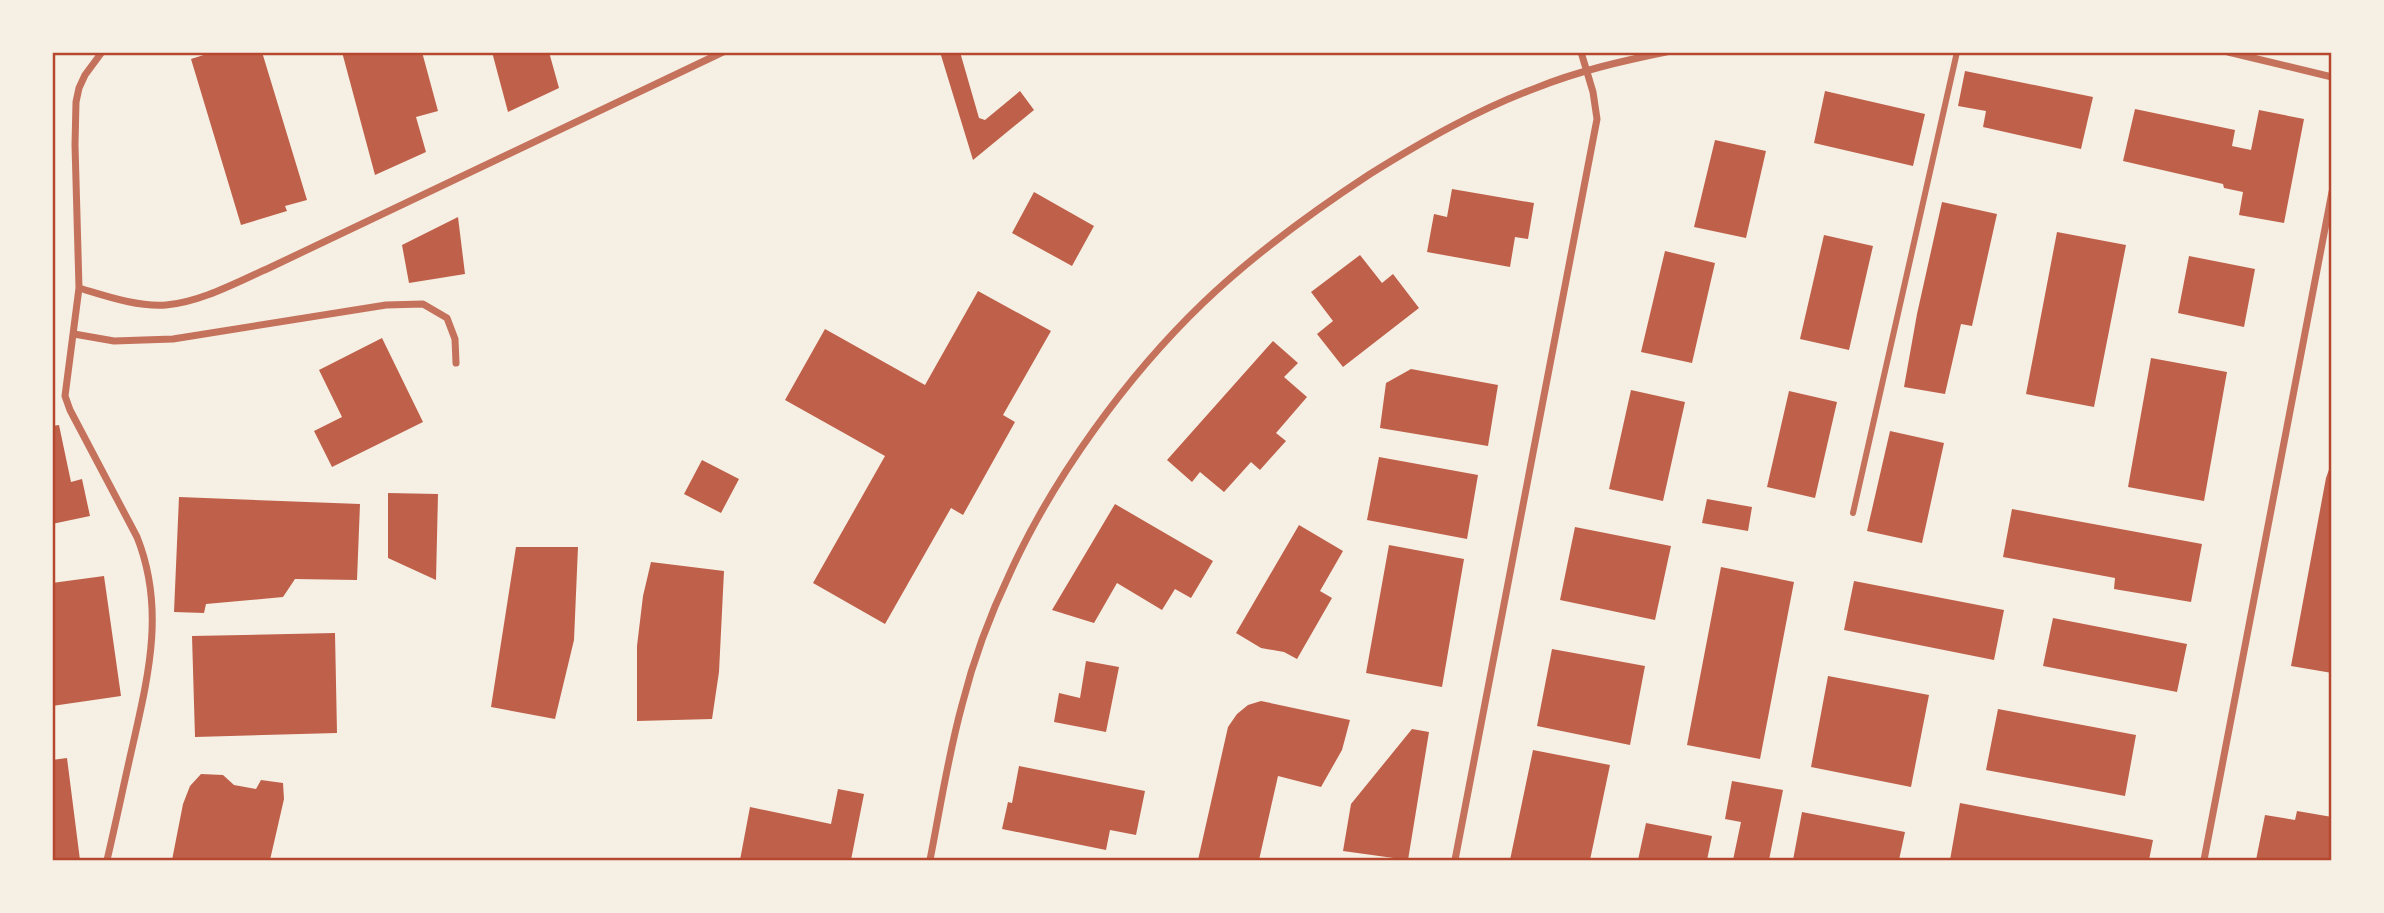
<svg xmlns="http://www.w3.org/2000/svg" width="2384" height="913" font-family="Barlow,sans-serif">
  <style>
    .building { fill: #bf614a }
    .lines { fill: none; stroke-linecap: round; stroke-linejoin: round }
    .pedestrian { stroke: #c5725c; stroke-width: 6 }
    .minor { stroke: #c5725c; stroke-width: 7 }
    .neatline { fill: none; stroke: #b5482f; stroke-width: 2.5 }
  </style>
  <rect width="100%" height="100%" fill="#f6efe4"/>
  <path class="building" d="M213,52H262L307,200L285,206L287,211L241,225L191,59Z
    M342,52H422L438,111L416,117L426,152L375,175Z
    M492,52H549L559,88L508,112Z
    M940,52H960L979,118L985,120L1020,91L1034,110L973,160Z
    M1965,71L2093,97L2081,149L1983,127L1986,111L1958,106Z
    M1825,91L1925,114L1913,166L1814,143Z
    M2135,109L2235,130L2232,146L2251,150L2259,110L2304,119L2284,223L2239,215L2243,192L2224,188L2223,184L2123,161Z
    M1715,140L1766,151L1746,238L1694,227Z
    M1452,189L1534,203L1528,239L1515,237L1510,267L1427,252L1434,214L1447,217Z
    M1034,192L1094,226L1072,266L1012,233Z
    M1942,202L1997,214L1972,326L1961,324L1945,394L1904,387L1917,314Z
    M458,217L465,274L409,283L402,245Z
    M2057,232L2126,245L2094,407L2026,394Z
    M1824,235L1873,246L1849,350L1800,339Z
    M1665,251L1715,263L1692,363L1641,352Z
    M1360,255L1382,283L1393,274L1419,308L1343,367L1317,334L1333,321L1311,292Z
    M2189,256L2255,269L2244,327L2178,313Z
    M978,291L1051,331L1003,415L1015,422L963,515L951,508L885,624L813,583L885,456L785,400L825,329L925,385Z
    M382,338L423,422L332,467L314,431L342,417L319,370Z
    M1273,341L1298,363L1284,377L1307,397L1276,433L1286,441L1260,470L1251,462L1224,492L1200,472L1192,482L1167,460Z
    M2151,358L2227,372L2204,501L2128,487Z
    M1411,369L1498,385L1488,446L1380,428L1386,383Z
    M1631,390L1685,402L1663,501L1609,489Z
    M1789,391L1837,402L1815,498L1767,487Z
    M59,425L71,482L82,479L90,516L52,524V426Z
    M1890,431L1944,443L1922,543L1867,531Z
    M1379,457L1478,475L1467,539L1367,520Z
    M702,460L739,479L721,513L684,494Z
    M2331,464H2332V673L2291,666L2326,478Z
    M388,493L438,494L436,580L388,558Z
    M179,497L360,504L357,580L295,579L283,597L206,604L204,613L174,612Z
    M1707,499L1752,507L1748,531L1702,523Z
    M1115,504L1213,561L1191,598L1175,589L1162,610L1117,583L1094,623L1052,610Z
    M2012,509L2202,544L2191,602L2114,589L2115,578L2003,557Z
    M1299,525L1343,551L1320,591L1332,598L1297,659L1284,652L1261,648L1236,633Z
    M1575,527L1671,546L1655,620L1560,600Z
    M1389,545L1464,559L1442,687L1366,673Z
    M516,547H578L574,640L555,719L491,707Z
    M651,562L724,571L719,672L712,719L637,721V646L643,596Z
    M1721,567L1794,582L1760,759L1687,745Z
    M104,576L121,696L52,706V583Z
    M1854,581L2004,610L1994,660L1844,630Z
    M2053,618L2187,644L2177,692L2043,666Z
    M335,633L337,733L195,737L192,636Z
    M1552,649L1645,666L1630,745L1537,726Z
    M1086,661L1119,667L1106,732L1054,722L1059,693L1080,698Z
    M1828,676L1929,695L1911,787L1811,767Z
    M1261,701L1350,720L1342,750L1321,787L1278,776L1259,860H1198L1228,727L1237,714L1248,705Z
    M1998,709L2136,735L2125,796L1986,770Z
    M1412,729L1429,732L1408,860L1343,851L1351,804Z
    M1533,750L1610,765L1590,860H1510Z
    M67,758L80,860H52V760Z
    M1019,766L1145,791L1136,835L1110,830L1106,850L1002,829L1008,802L1012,803Z
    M201,774L223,775L234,785L256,789L261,780L283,783L284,799L270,860H172L183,804L190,786Z
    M1732,781L1783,790L1769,860H1733L1741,822L1725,819Z
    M838,789L864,794L851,860H740L750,807L831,824Z
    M1960,803L2153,840L2149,860H1950Z
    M2297,811L2332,817V860H2256L2265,815L2295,820Z
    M1802,812L1905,832L1899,860H1793Z
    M1646,823L1712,836L1707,860H1638Z"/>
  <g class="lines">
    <path class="pedestrian" d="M1853,513L1957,52"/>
    <path class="minor" d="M102,52L85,75L79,88L76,102L75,145L79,288L65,396L70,410L137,537C165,607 149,673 133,744C124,783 116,822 107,860
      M2228,52L2332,77
      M79,288C106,296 137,307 166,305C201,302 237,282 269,268L723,52
      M74,334L114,341L173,339L386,305L423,304L447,318L455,339L456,363
      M930,860C940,809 948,756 962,705C973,661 990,615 1010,573C1053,478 1127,376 1203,303C1253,255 1312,212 1370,174C1423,141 1477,110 1536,88C1578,71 1622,61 1666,52
      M1455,860L1597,119L1593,92L1581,52
      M2204,860L2332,192"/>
  </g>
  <rect width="2384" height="913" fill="none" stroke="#f6efe4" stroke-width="108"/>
  <rect x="54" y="54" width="2276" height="805" class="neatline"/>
</svg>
